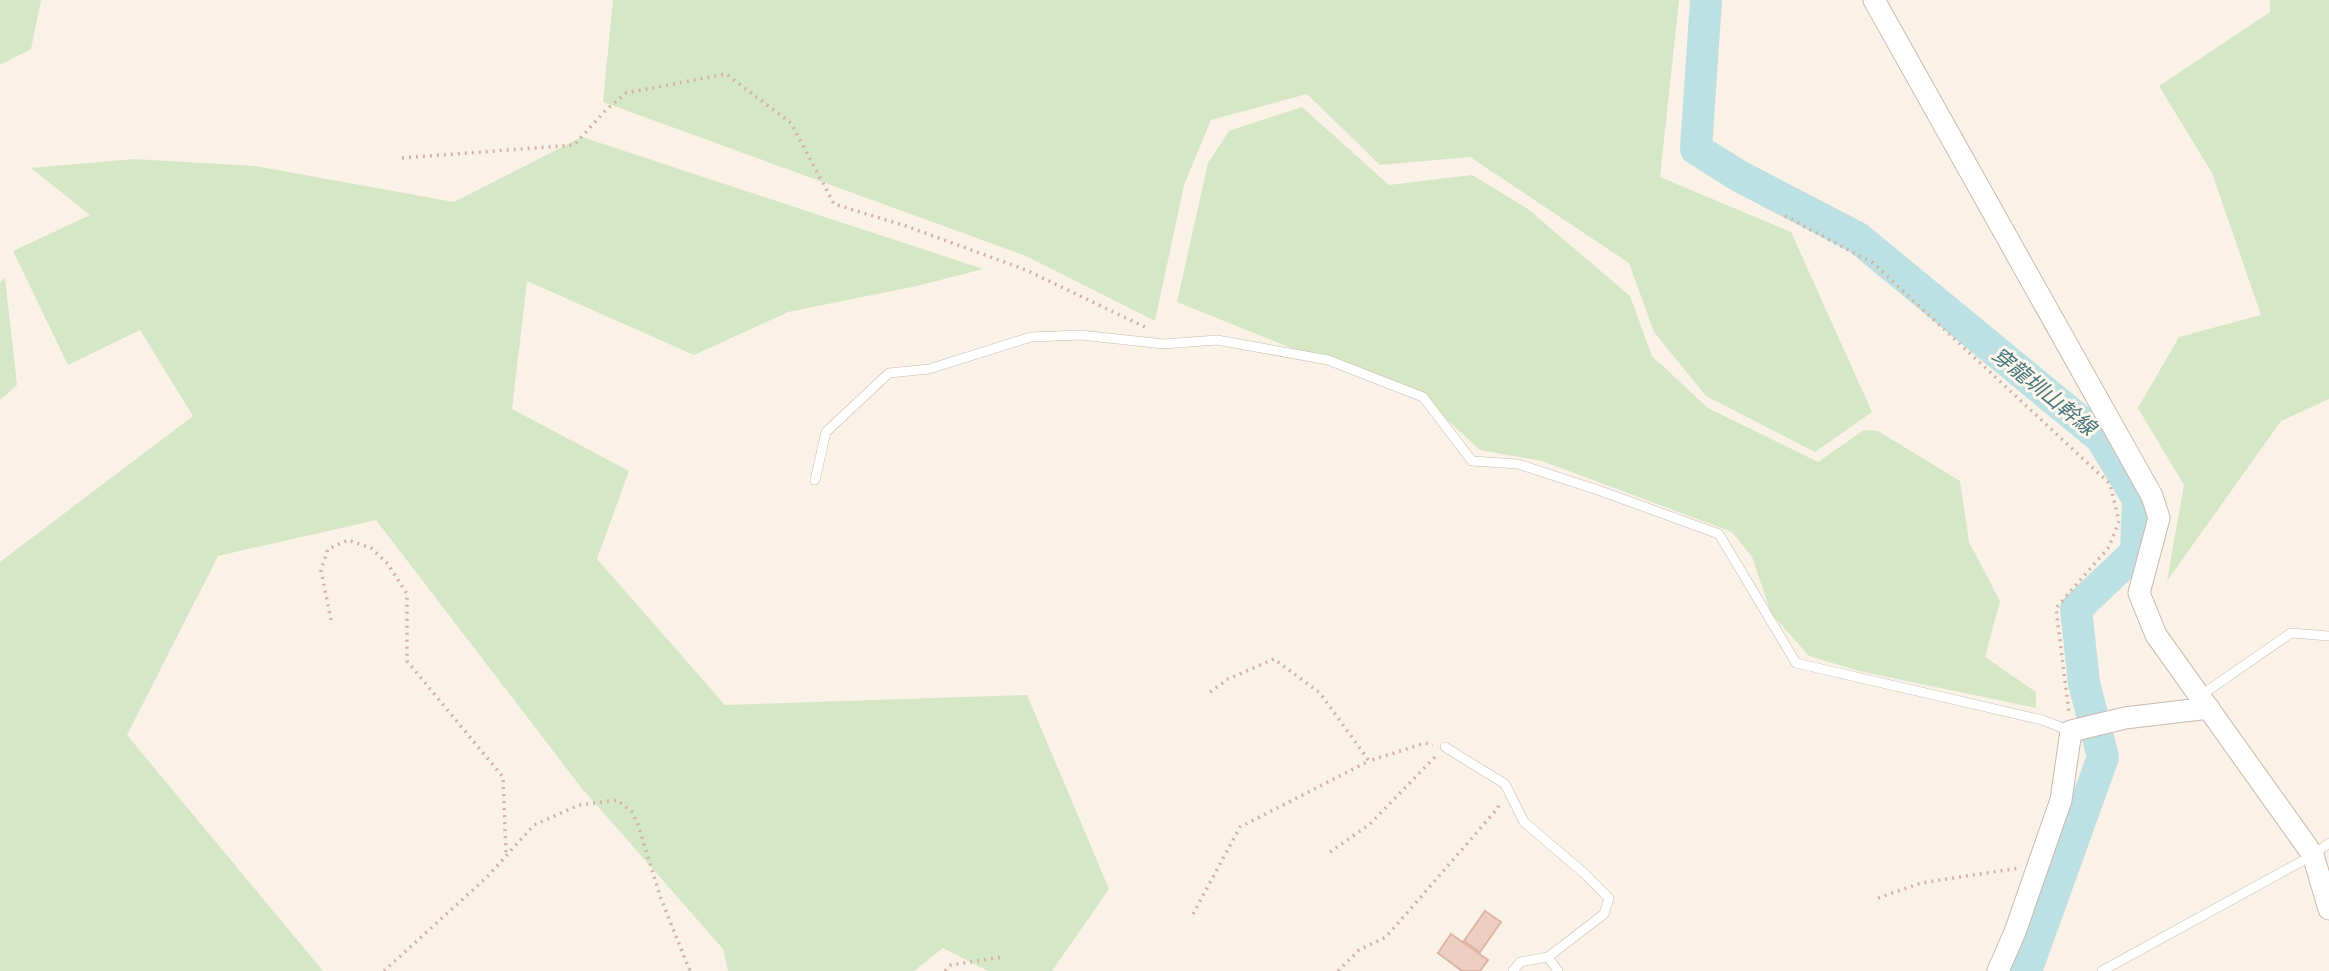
<svg xmlns="http://www.w3.org/2000/svg" width="2329" height="971" font-family="'Public Sans','Noto Sans TC',sans-serif">
  <style>
    .green { fill: #d6e7c6 }
    .lines { fill: none; stroke-linecap: round; stroke-linejoin: round }
    .river { stroke: #bde0e2; stroke-width: 32 }
    .building { fill: #edcfc1; stroke: #dfb5a3; stroke-width: 2 }
    .service-casing { stroke: #cbb9ae; stroke-width: 10 }
    .tertiary-casing { stroke: #cbb9ae; stroke-width: 23 }
    .path { stroke: #d2b3a4; stroke-width: 3.5; stroke-dasharray: 2 5; stroke-linecap: butt }
    .service { stroke: #fff; stroke-width: 9 }
    .tertiary { stroke: #fff; stroke-width: 21 }
    .labels { text-anchor: middle; dominant-baseline: central; stroke-width: 6; stroke-linejoin: round; paint-order: stroke }
    .water-label { font-size: 21px; font-style: italic; fill: #46777c; stroke: #fdf6ed }
  </style>
  <rect width="100%" height="100%" fill="#faf1e7"/>
  <path class="green" d="M0,0H41L31,49L0,65Z
    M613,0H1679L1660,177L1791,232L1872,412L1815,452L1706,396L1654,332L1629,263L1470,157L1380,165L1307,94L1211,120L1184,185L1155,321L1026,256L603,102Z
    M2270,0H2329V399L2281,421L2167,581L2184,485L2138,408L2179,337L2261,315L2212,173L2159,86L2270,12Z
    M1302,107L1389,185L1472,175L1528,209L1630,296L1652,356L1708,408L1818,462L1864,430L1878,431L1960,481L1969,542L2000,601L1985,657L2036,692V708L1859,671L1809,656L1771,613L1752,557L1732,532L1542,461L1480,450L1430,404L1177,302L1208,163L1229,131Z
    M582,137L983,269L917,286L788,312L694,355L527,281L512,409L629,471L597,559L725,705L1027,695L1109,889L1052,971H988L943,948L914,971H728L723,949L580,786L376,520L218,556L127,735L323,971H0V562L193,416L140,330L68,365L13,251L90,215L31,168L134,159L255,166L454,202Z
    M5,278L17,385L0,400V282Z"/>
  <g class="lines">
    <path class="river" d="M1706,0L1696,149L1739,176L1858,238L2101,438L2138,499L2136,552L2076,609L2084,683L2103,757L2026,971"/>
  </g>
  <path class="building" d="M1485,911L1501,922L1480,952L1464,941Z
    M1451,934L1488,960L1480,971H1462L1438,953Z"/>
  <g class="lines">
    <g class="service-casing">
      <path id="service" d="M815,480L826,432L889,373L929,369L1031,337L1080,335L1164,344L1217,340L1328,360L1423,397L1472,461L1518,464L1598,490L1719,534L1796,663L2042,720L2071,731
        M2200,696L2291,633L2329,636
        M1445,747L1505,784L1524,822L1585,874L1609,898L1604,914L1548,957L1558,971
        M1513,971L1520,962L1548,957
        M2102,971L2313,855L2329,843"/>
    </g>
    <g class="tertiary-casing">
      <path id="tertiary" d="M1874,0L2152,496L2159,518L2139,593L2156,635L2313,855L2329,909
        M1998,971L2015,932L2061,800L2071,731L2125,718L2209,708"/>
    </g>
    <path class="path" d="M402,158L574,145L606,110L626,93L726,74L791,123L834,204L906,226L1026,270L1147,328
      M1785,216L1873,263L2110,484L2119,521L2109,547L2056,608L2069,713
      M331,620L321,570L328,549L348,540L371,548L388,564L407,594V661L503,777L506,854
      M1210,692L1228,679L1274,659L1320,693L1369,761L1425,743L1433,745
      M1330,852L1370,824L1436,756
      M1878,898L1921,883L2019,868
      M1193,914L1240,827L1369,761
      M384,971L487,877L534,825L579,805L617,800L632,812L638,825L661,899L690,971
      M945,971L951,965L1003,957
      M1338,971L1359,950L1386,937L1498,808L1499,803"/>
    <use href="#service" class="service"/>
    <use href="#tertiary" class="tertiary"/>
  </g>
  <g class="labels">
    <g class="water-label">
      <text transform="translate(2044 391) rotate(39)">穿龍圳山幹線</text>
    </g>
  </g>
</svg>
